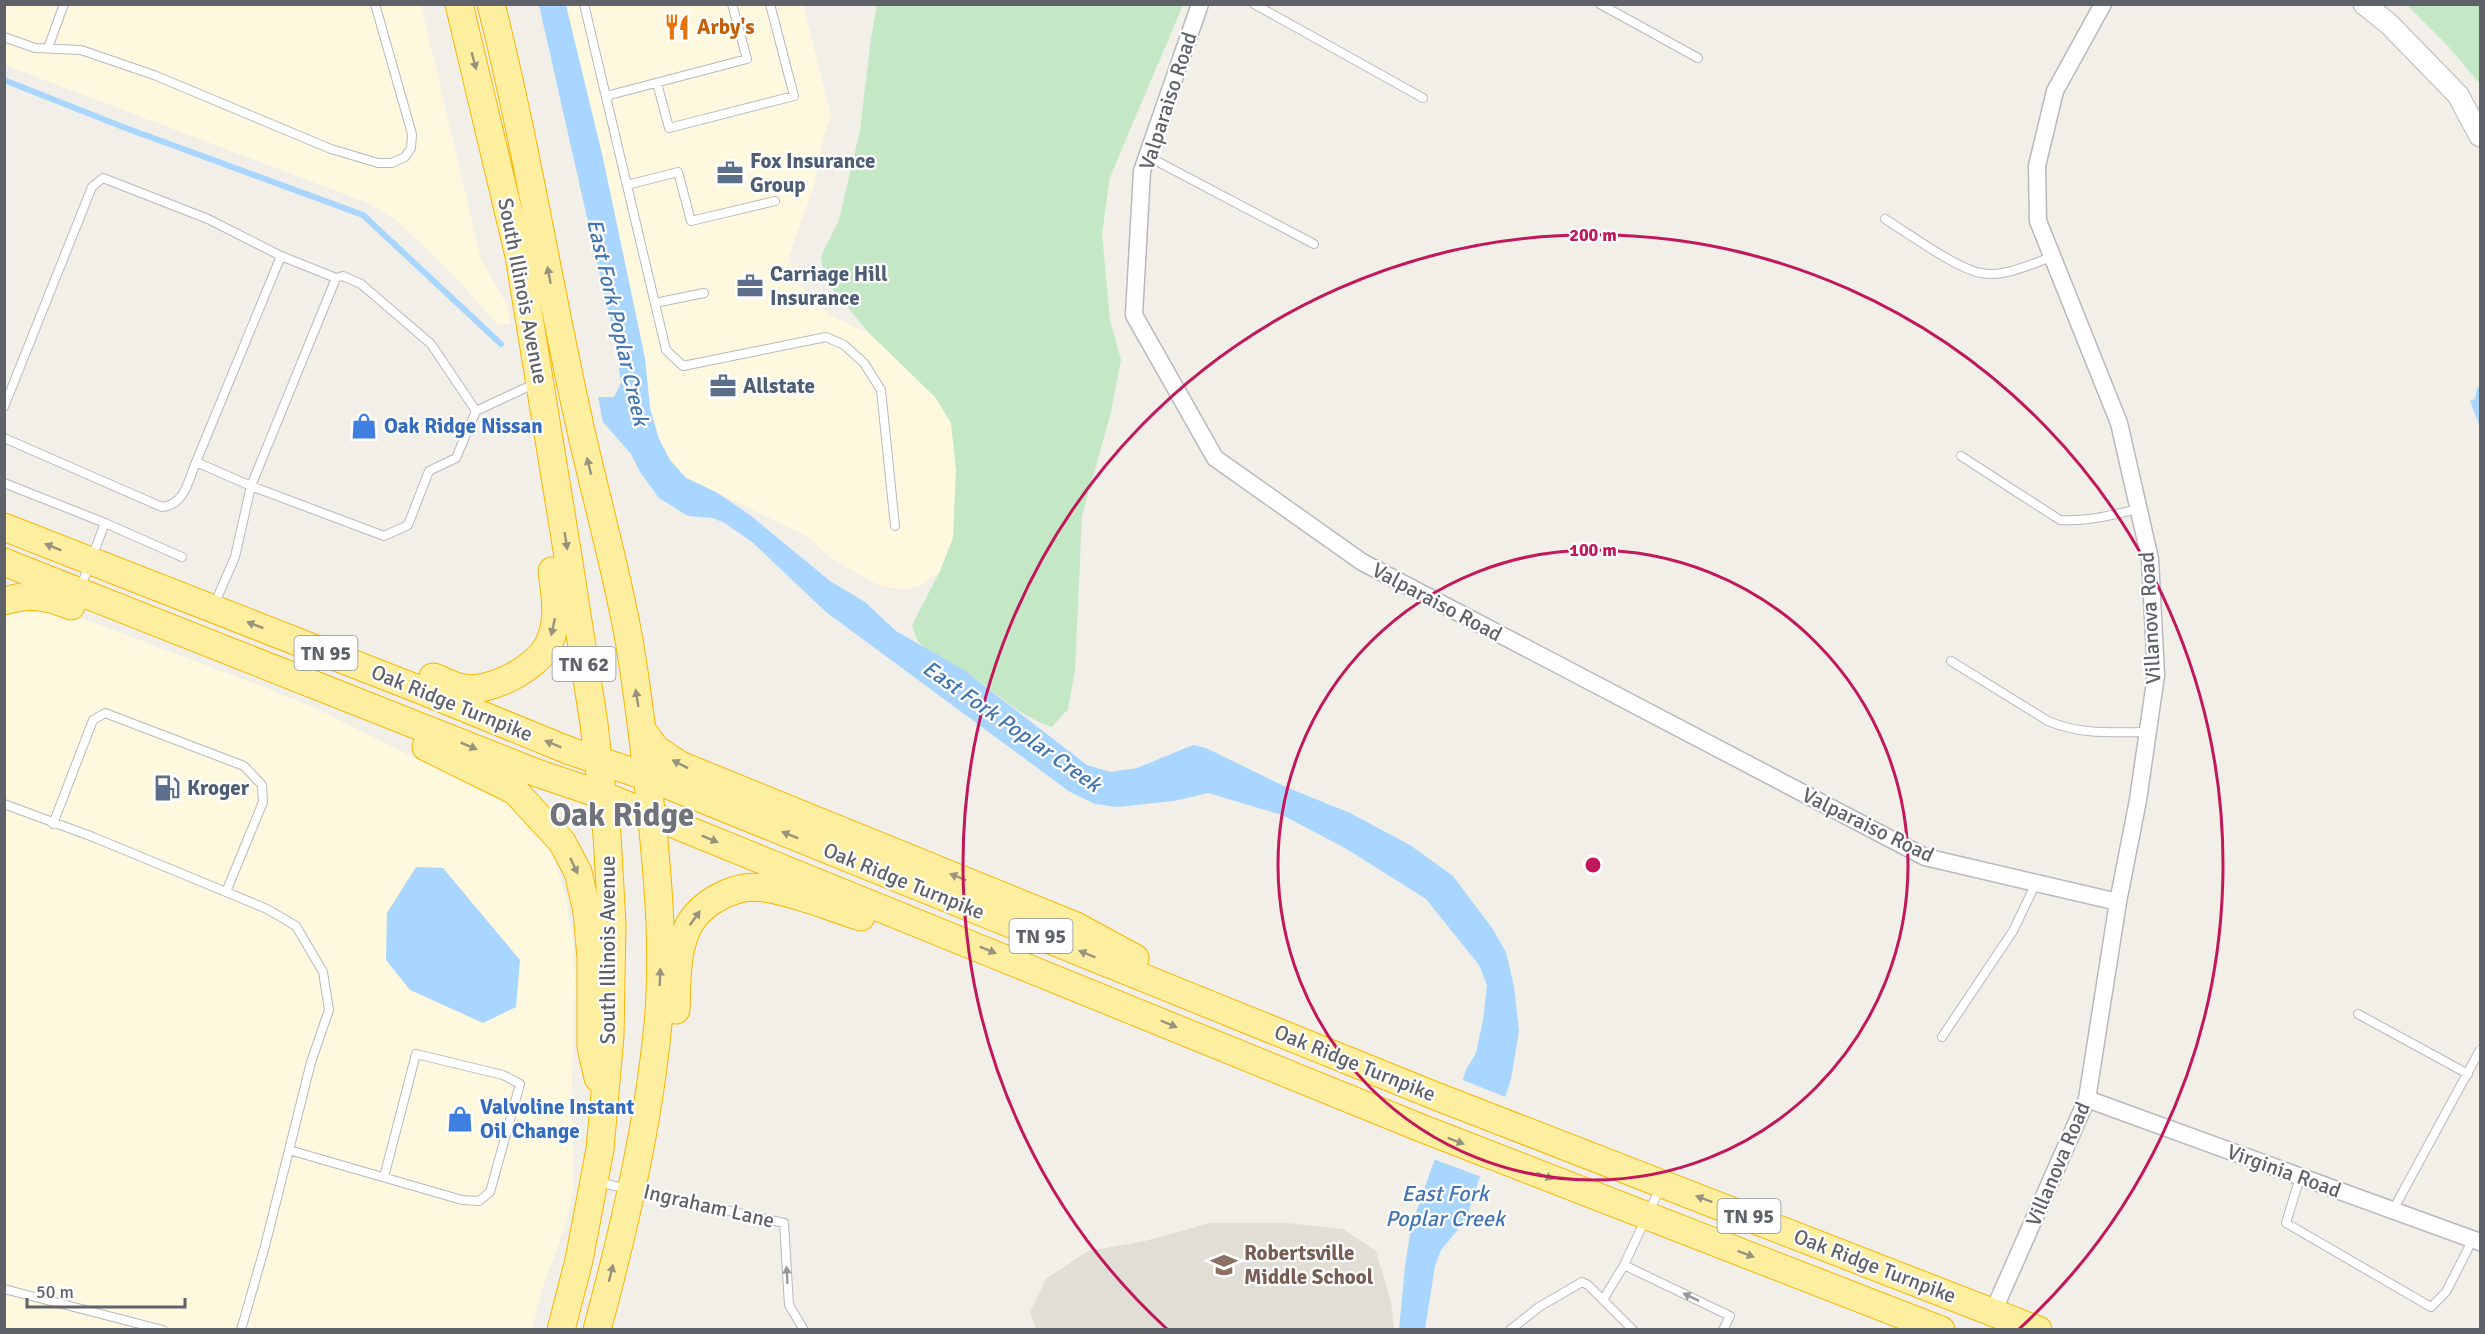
<svg xmlns="http://www.w3.org/2000/svg" width="2485" height="1334" font-family="Signika,sans-serif">
  <style>
    .commercial { fill: #fef8df }
    .education { fill: #e1ded6 }
    .green { fill: #c4e8c6 }
    .water { fill: #a9d6ff }
    .pier { fill: #f1efe8 }
    .lines { fill: none; stroke-linecap: round; stroke-linejoin: round }
    .stream { stroke: #a9d6ff; stroke-width: 6 }
    .service-casing { stroke: #b8b9be; stroke-width: 10 }
    .minor-casing { stroke: #b8b9be; stroke-width: 19 }
    .tertiary-casing { stroke: #b8b9be; stroke-width: 23 }
    .trunk-casing { stroke: #f8b600; stroke-width: 29 }
    .service { stroke: #fff; stroke-width: 8 }
    .minor { stroke: #fff; stroke-width: 16 }
    .tertiary { stroke: #fff; stroke-width: 21 }
    .trunk { stroke: #feeea0; stroke-width: 27 }
    .oneway { fill: #97937c }
    .oneway2 { fill: #97999d }
    .ring { fill: none; stroke: #c2185b; stroke-width: 3 }
    .labels { text-anchor: middle; dominant-baseline: central; stroke-width: 4.5; stroke-linejoin: round; paint-order: stroke }
    .shield { fill: #fff; stroke: #8f9195; stroke-width: 1.5 }
    .shield-label { font-size: 20px; font-weight: bold; fill: #5f6268 }
    .food-label { font-size: 21px; font-weight: bold; fill: #c56008; stroke: #fff; text-anchor: start }
    .street-label { font-size: 21px; fill: #5f6268; stroke: #fff }
    .service-label { font-size: 21px; font-weight: bold; fill: #4e5e75; stroke: #fff; text-anchor: start }
    .shop-label { font-size: 21px; font-weight: bold; fill: #366cbe; stroke: #fff; text-anchor: start }
    .education-label { font-size: 21px; font-weight: bold; fill: #785e54; stroke: #fff; text-anchor: start }
    .water-label { font-size: 22px; font-style: italic; fill: #4375b3; stroke: #fff }
    .town-label { font-size: 33px; font-weight: bold; fill: #70747a; stroke: #fff }
    .centre { fill: #c2185b; stroke: #fff; stroke-width: 3 }
    .ring-label { font-size: 18px; text-anchor: middle; font-weight: bold; fill: #c2185b; stroke: #fff; stroke-width: 4.5; stroke-linejoin: round; paint-order: stroke }
  </style>
  <rect width="100%" height="100%" fill="#f1efe8"/>
  <path class="commercial" d="M4,5H421L481,259L507,305L511,324L499,325L493,320L468,291L416,239L393,218L368,203L5,65Z
    M566,5H803L831,115L824,136L814,185L789,256L793,277L828,314L870,334L935,397L951,423L956,470L953,538L939,573L917,587L902,590L878,585L829,557L807,536L686,478L670,460L659,439L650,408L645,358Z
    M4,585L7,586L8,614L22,608L60,610L269,689L319,710L419,760L464,779L511,803L551,848L565,895L573,943L575,976L572,1078L573,1192L565,1227L544,1284L532,1329H5Z"/>
  <path class="education" d="M1210,1223H1286L1343,1229L1376,1251L1391,1302L1394,1329H1036L1030,1312L1046,1279L1088,1251L1141,1242Z"/>
  <path class="green" d="M877,5H1183L1110,177L1102,234L1110,320L1121,360L1111,412L1082,516L1075,671L1068,709L1052,727C1016,715 997,692 966,672C952,661 931,656 919,642C915,638 914,630 912,625L939,573L953,538L956,470L951,423L935,397L870,334L824,279L821,256L839,220L860,130L871,38Z
    M2407,5H2480V84L2448,46Z"/>
  <path class="water" d="M539,5H566L603,158L645,358L650,408L659,439L670,460L686,478L716,492L750,515L830,581L865,602L896,631L964,670L1087,765L1110,772L1137,768L1193,745L1206,748L1286,787L1350,813L1410,845L1453,876L1492,928L1506,952L1514,987L1519,1031L1511,1079L1466,1220L1441,1250L1435,1266L1425,1329H1399L1405,1267L1411,1227L1466,1070L1476,1053L1483,1020L1487,985L1479,965L1426,899L1345,848L1282,815L1208,793L1174,801L1117,807L1095,804L1070,792L826,612L752,542L723,522L712,518L688,516L659,498L640,472L631,454L603,422L598,397H614L621,383L614,337Z
    M2480,386V427L2470,401L2475,399L2477,389Z
    M416,867L443,868L520,960L516,1007L483,1023L410,990L386,960L387,913Z"/>
  <path class="pier" d="M1460,1079L1508,1098L1482,1177L1433,1159Z"/>
  <g class="lines">
    <path class="stream" d="M4,80L123,127L363,215L501,344"/>
    <g class="service-casing">
      <path id="service" d="M584,4L666,350L683,366L826,337L844,345L864,363L881,390L895,526
        M1254,4L1423,98
        M1600,4L1698,58
        M4,37L35,48L81,50L154,75L331,149L378,163H392L405,157L411,148L412,134L375,4
        M48,48L64,4
        M657,83L669,128L794,96L770,4
        M606,96L747,59L732,4
        M1147,156L1314,244
        M627,185L678,172L691,221L775,201
        M1885,219C1908,233 1957,269 1981,273C2003,278 2031,264 2052,257
        M655,303L704,293
        M4,407L92,187L103,178L208,219L281,256L336,278
        M4,438L162,507C185,505 188,481 196,462L251,486L384,536L408,525L429,471L456,458L476,411L536,383
        M1961,456L2060,520C2086,522 2112,515 2138,509
        M196,462L281,256
        M4,483L105,523L80,589
        M105,523L182,557
        M214,605L235,557L251,486L336,278L343,276L361,284L431,344L476,411
        M1951,661L2048,721C2080,735 2114,732 2148,732
        M4,804L93,837L267,909L296,926L323,972L329,1010L311,1062L265,1246L241,1330
        M53,824L93,720L105,713L244,766L262,785L263,802L226,892
        M2358,1014L2468,1074
        M1942,1037L2013,931L2036,883
        M289,1150L462,1200L479,1201L490,1192L520,1084L503,1075L416,1054L384,1177
        M2300,1177L2286,1223L2431,1307L2446,1292L2473,1239
        M597,1182L784,1223L789,1305L804,1330
        M2393,1210L2480,1050
        M1624,1265L1730,1316L1723,1330
        M4,1289L163,1330
        M1603,1300L1624,1265L1661,1186
        M1510,1330L1539,1307L1582,1282L1588,1285L1633,1330"/>
    </g>
    <g class="minor-casing">
      <path id="minor" d="M1200,4L1142,171L1134,315L1215,458L1362,562L1925,857L2118,902
        M2087,1099L2480,1242
        M1993,1312L2087,1099L2118,902L2138,800L2156,675L2150,559L2119,423L2038,221L2037,166L2055,91L2103,4"/>
    </g>
    <g class="tertiary-casing">
      <path id="tertiary" d="M2364,4L2389,24L2458,95L2480,136"/>
    </g>
    <g class="trunk-casing">
      <path id="trunk" d="M459,4L519,256L567,550L594,724L607,835L612,924L610,1036L600,1149L579,1260L561,1330
        M491,4C526,142 548,283 579,422C595,495 616,567 629,640C639,700 646,761 652,821C659,889 664,956 658,1024C648,1128 624,1229 597,1330
        M4,527L418,689L570,751L648,777L1433,1095L2038,1330
        M4,562L537,773L602,795L1421,1128L1941,1330
        M4,601C29,593 47,596 71,606
        M433,677C443,680 454,687 464,688C490,693 538,668 549,643C560,621 555,594 552,571
        M642,730L656,749L680,765L1076,926L1135,958
        M426,747L515,791L562,842L578,872L587,912L591,958V1047L598,1078
        M676,1010C677,987 676,960 684,937C693,906 732,883 764,888C797,893 829,907 861,917"/>
    </g>
    <use href="#service" class="service"/>
    <use href="#minor" class="minor"/>
    <use href="#tertiary" class="tertiary"/>
    <use href="#trunk" class="trunk"/>
  </g>
  <defs><path id="oneway-solid" d="M-6-.8H1V-3.2L6.5 0L1 3.2V.8H-6Z" transform="scale(1.5)"/></defs>
  <g class="oneway">
    <use href="#oneway-solid" transform="translate(474 61) rotate(75)"/>
    <use href="#oneway-solid" transform="translate(549 275) rotate(-101)"/>
    <use href="#oneway-solid" transform="translate(589 466) rotate(-104)"/>
    <use href="#oneway-solid" transform="translate(566 541) rotate(81)"/>
    <use href="#oneway-solid" transform="translate(53 547) rotate(-158)"/>
    <use href="#oneway-solid" transform="translate(255 625) rotate(-159)"/>
    <use href="#oneway-solid" transform="translate(553 627) rotate(102)"/>
    <use href="#oneway-solid" transform="translate(637 698) rotate(-99)"/>
    <use href="#oneway-solid" transform="translate(553 744) rotate(-158)"/>
    <use href="#oneway-solid" transform="translate(469 746) rotate(22)"/>
    <use href="#oneway-solid" transform="translate(680 764) rotate(-153)"/>
    <use href="#oneway-solid" transform="translate(790 835) rotate(-158)"/>
    <use href="#oneway-solid" transform="translate(710 839) rotate(22)"/>
    <use href="#oneway-solid" transform="translate(574 866) rotate(65)"/>
    <use href="#oneway-solid" transform="translate(958 877) rotate(-158)"/>
    <use href="#oneway-solid" transform="translate(695 918) rotate(-54)"/>
    <use href="#oneway-solid" transform="translate(988 950) rotate(22)"/>
    <use href="#oneway-solid" transform="translate(1087 954) rotate(-158)"/>
    <use href="#oneway-solid" transform="translate(660 977) rotate(-88)"/>
    <use href="#oneway-solid" transform="translate(1169 1024) rotate(23)"/>
    <use href="#oneway-solid" transform="translate(1456 1141) rotate(21)"/>
    <use href="#oneway-solid" transform="translate(1545 1176) rotate(21)"/>
    <use href="#oneway-solid" transform="translate(1704 1199) rotate(-159)"/>
    <use href="#oneway-solid" transform="translate(1746 1254) rotate(21)"/>
    <use href="#oneway-solid" transform="translate(611 1273) rotate(-76)"/>
  </g>
  <g class="oneway2">
    <use href="#oneway-solid" transform="translate(787 1275) rotate(-93)"/>
    <use href="#oneway-solid" transform="translate(1691 1297) rotate(-154)"/>
  </g>
  <g class="ring">
    <circle cx="1593" cy="865" r="315"/>
    <path d="M1167 1329A630 630 0 1 1 2019 1329"/>
  </g>
  <defs>
    <g id="restaurant-bare" transform="scale(2.07)"><path d="M-5-6h1v4h1v-4h1v4h1v-4h1v5L-1.5 .5V6h-2V.5L-5-1ZM5-6V6H3V1.5H1.5Q1.5-4 5-6Z" fill="#e8710a" stroke="#fff" stroke-width="2.5" paint-order="stroke"/></g>
    <g id="office-bare" transform="scale(2.07)"><path d="M-6-3h4V-5.5h4V-3h4V5H-6ZM-1-4.5V-3h2v-1.5ZM-6 0V1H6V0Z" fill="#5c6f8a" stroke="#fff" stroke-width="2.5" paint-order="stroke"/></g>
    <g id="shop-bare" transform="scale(2.07)"><path d="M-5-2.5h2.3a2.7 3.5 0 0 1 5.4 0H5L5.5 6h-11ZM-1.5-2.5h3a1.5 2.3 0 0 0-3 0Z" fill="#3f7fe0" stroke="#fff" stroke-width="2.5" paint-order="stroke"/></g>
    <g id="fuel-bare" transform="scale(2.07)"><path d="M-5.5-6h7V0h2V4h1.3V-2.5L3-4.5l.8-.8L6-3V5H2.5V1h-1V6h-7ZM-4.2-4.7v3.2H.2V-4.7Z" fill="#5c6f8a" stroke="#fff" stroke-width="2.5" paint-order="stroke"/></g>
    <g id="school-bare" transform="scale(2.07)"><path d="M0-5L7-2L0 1L-7-2ZM-4 1L0 2.5L4 1V4Q0 6-4 4Z" fill="#8d6e63" stroke="#fff" stroke-width="2.5" paint-order="stroke"/></g>
  </defs>
  <g fill-rule="evenodd">
    <use href="#restaurant-bare" x="677" y="27"/>
    <use href="#office-bare" x="730" y="173"/>
    <use href="#office-bare" x="750" y="286"/>
    <use href="#office-bare" x="723" y="386"/>
    <use href="#shop-bare" x="364" y="426"/>
    <use href="#fuel-bare" x="167" y="788"/>
    <use href="#shop-bare" x="460" y="1119"/>
    <use href="#school-bare" x="1224" y="1265"/>
  </g>
  <g class="labels">
    <g class="shield">
      <rect x="294.5" y="636" width="63" height="34" rx="4.5"/>
      <rect x="552.5" y="647" width="63" height="34" rx="4.5"/>
      <rect x="1009.5" y="919" width="63" height="34" rx="4.5"/>
      <rect x="1717.5" y="1199" width="63" height="34" rx="4.5"/>
    </g>
    <g class="shield-label">
      <text x="326" y="653">TN 95</text>
      <text x="584" y="664">TN 62</text>
      <text x="1041" y="936">TN 95</text>
      <text x="1749" y="1216">TN 95</text>
    </g>
    <g class="food-label">
      <text x="697" y="27">Arby's</text>
    </g>
    <g class="street-label">
      <text transform="translate(1168 101) rotate(-72)">Valparaiso Road</text>
      <text transform="translate(523 291) rotate(79)">South Illinois Avenue</text>
      <text transform="translate(1437 602) rotate(28)">Valparaiso Road</text>
      <text transform="translate(2150 618) rotate(-93)">Villanova Road</text>
      <text transform="translate(452 703) rotate(22)">Oak Ridge Turnpike</text>
      <text transform="translate(1868 825) rotate(26)">Valparaiso Road</text>
      <text transform="translate(904 881) rotate(22)">Oak Ridge Turnpike</text>
      <text transform="translate(608 950) rotate(-90)">South Illinois Avenue</text>
      <text transform="translate(1355 1063) rotate(22)">Oak Ridge Turnpike</text>
      <text transform="translate(2058 1164) rotate(-67)">Villanova Road</text>
      <text transform="translate(2284 1171) rotate(20)">Virginia Road</text>
      <text transform="translate(709 1206) rotate(13)">Ingraham Lane</text>
      <text transform="translate(1875 1266) rotate(21)">Oak Ridge Turnpike</text>
    </g>
    <g class="service-label">
      <text x="750" y="161">Fox Insurance<tspan x="750" dy="24">Group</tspan></text>
      <text x="770" y="274">Carriage Hill<tspan x="770" dy="24">Insurance</tspan></text>
      <text x="743" y="386">Allstate</text>
      <text x="187" y="788">Kroger</text>
    </g>
    <g class="shop-label">
      <text x="384" y="426">Oak Ridge Nissan</text>
      <text x="480" y="1107">Valvoline Instant<tspan x="480" dy="24">Oil Change</tspan></text>
    </g>
    <g class="education-label">
      <text x="1244" y="1253">Robertsville<tspan x="1244" dy="24">Middle School</tspan></text>
    </g>
    <g class="water-label">
      <text transform="translate(618 322) rotate(77)">East Fork Poplar Creek</text>
      <text transform="translate(1012 726) rotate(35)">East Fork Poplar Creek</text>
      <text x="1445" y="1193">East Fork<tspan x="1445" dy="25">Poplar Creek</tspan></text>
    </g>
    <g class="town-label">
      <text x="622" y="815">Oak Ridge</text>
    </g>
  </g>
  <circle cx="1593" cy="865" r="9" class="centre"/>
  <g class="ring-label">
    <text x="1593" y="241">200 m</text>
    <text x="1593" y="556">100 m</text>
  </g>
  <rect width="2485" height="1334" fill="none" stroke="#5f6268" stroke-width="12"/>
  <path d="M27 1298v9h158v-9" fill="none" stroke="#5f6268" stroke-width="3"/>
  <text x="36" y="1298" font-size="18" fill="#5f6268" stroke="#ffffff" stroke-width="4.5" paint-order="stroke">50 m</text>
</svg>
